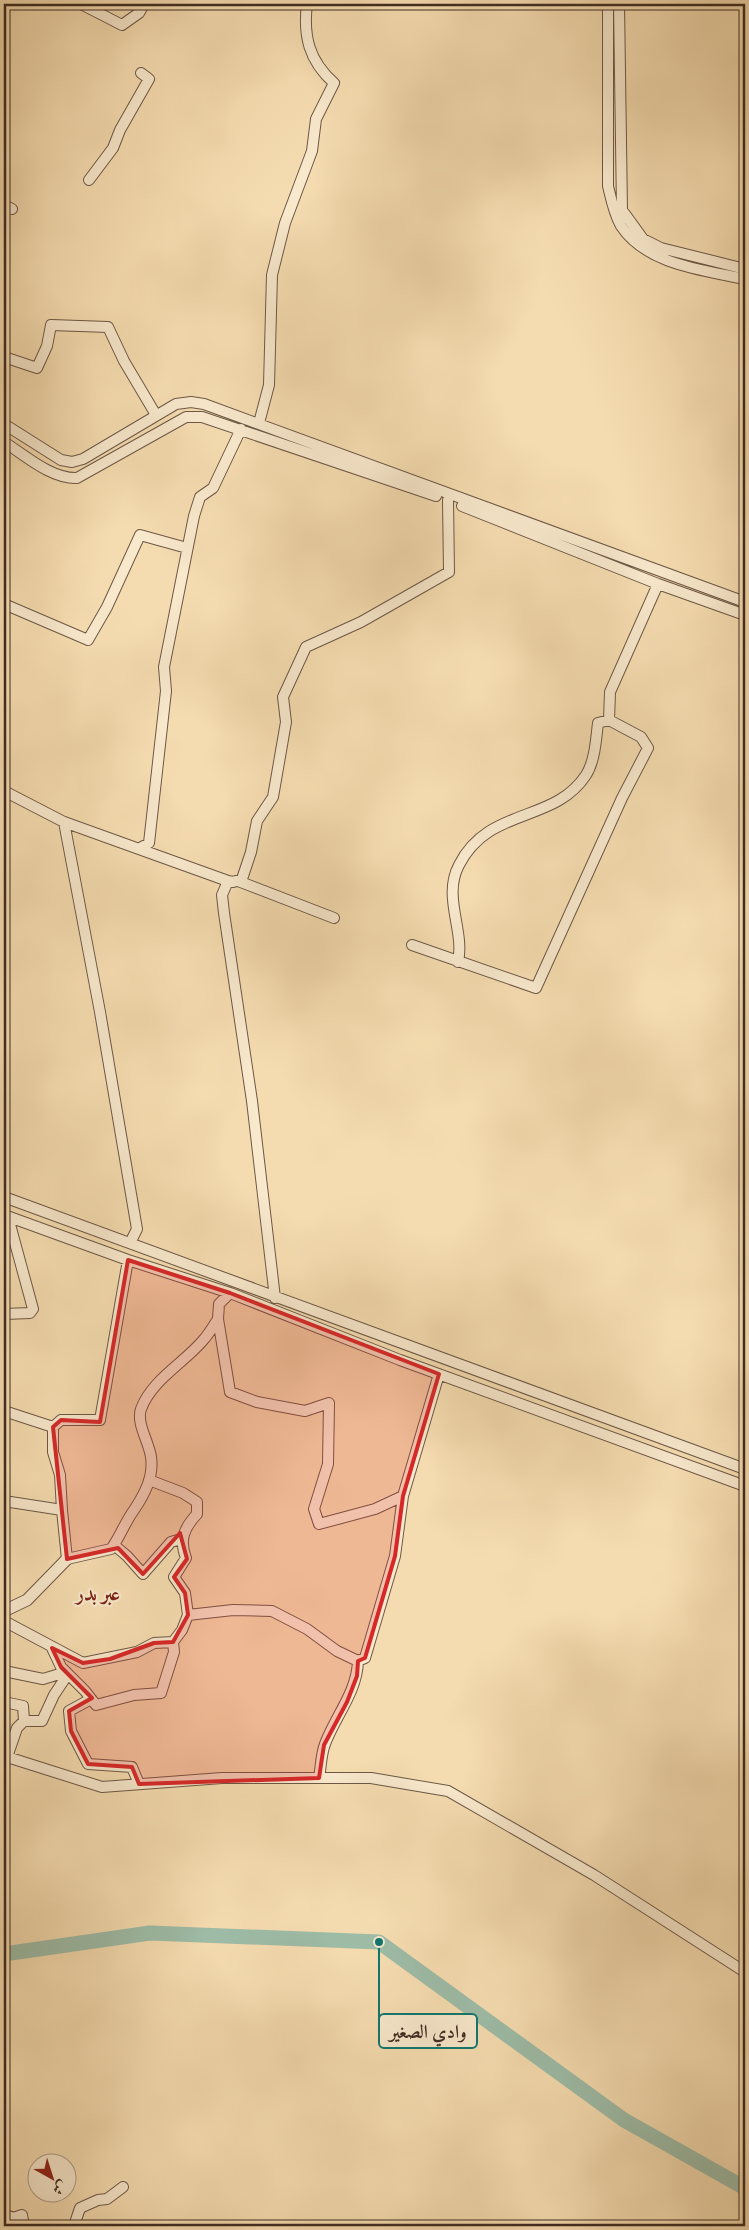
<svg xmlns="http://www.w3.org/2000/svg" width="749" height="2230" font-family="'IM FELL Great Primer',Amiri,serif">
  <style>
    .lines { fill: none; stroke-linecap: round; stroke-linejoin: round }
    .river { stroke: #9dbca7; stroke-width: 15 }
    .minor-casing { stroke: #6d5846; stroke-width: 12 }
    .tertiary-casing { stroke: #6d5846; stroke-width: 13 }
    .minor { stroke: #f8e8cc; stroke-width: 10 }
    .tertiary { stroke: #f8e8cc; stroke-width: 11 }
    .marked { fill: #d62828; fill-opacity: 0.2; stroke: #d62828; stroke-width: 4; stroke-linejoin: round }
    .labels { text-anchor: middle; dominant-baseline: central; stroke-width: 4.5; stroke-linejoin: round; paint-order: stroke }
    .quarter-label { font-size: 20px; font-weight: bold; fill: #7a1f14; stroke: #f8e8cc }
    .leader { fill: none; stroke: #0f766e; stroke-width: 2 }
    .callout-dot { fill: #0f766e; stroke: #f8e8cc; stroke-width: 2 }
    .callout { fill: #f8e8cc; stroke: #0f766e; stroke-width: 2 }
    .callout-label { font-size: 19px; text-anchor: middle; font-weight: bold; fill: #402c22 }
  </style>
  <rect width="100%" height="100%" fill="#f5dcb0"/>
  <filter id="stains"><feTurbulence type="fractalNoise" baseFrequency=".004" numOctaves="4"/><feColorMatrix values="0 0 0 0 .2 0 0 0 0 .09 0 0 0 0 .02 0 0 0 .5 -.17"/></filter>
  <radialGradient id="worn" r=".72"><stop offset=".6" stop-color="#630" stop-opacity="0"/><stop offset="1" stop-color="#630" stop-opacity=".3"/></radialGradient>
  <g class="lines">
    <path class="river" d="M4,1954L150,1933L379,1942L624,2120L745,2188"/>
    <g class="minor-casing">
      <path id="minor" d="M81,4L122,25L139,13L144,4
        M608,4V186C611,199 614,214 621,226C647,265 703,270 745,279
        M619,4L622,210L643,239L661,248L745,269
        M89,180L113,148L120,130L149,79L141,73
        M4,205L12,209
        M4,357L37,368L47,346L51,325L108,327L124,361L156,415
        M259,423L269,385L272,275L285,223L312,151L316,119L334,83C309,61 303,36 307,4
        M4,424L61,460L72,462L83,459L176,404L191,402L204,404L745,602
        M4,442C25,455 51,479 77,478L186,417H202L436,496
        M462,506L658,584L745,615
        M4,604L88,640L107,607L140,535L187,548
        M4,791L64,822L228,881L233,882L242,879L251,852L257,821L273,797L286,722L283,697L306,647L361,622L449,572L448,500
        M64,822L100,1012L137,1229L130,1243
        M140,848L149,843L166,691L164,667L194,516L200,497L213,488L241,429
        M228,881L222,895L224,913L252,1101L275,1298
        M238,881L334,918
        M412,945L536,988L622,798L648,748L641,737L609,720L610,692L658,584
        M458,962C465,930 442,897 459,865C489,806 554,824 586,775C595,761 596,739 598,723L609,720
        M4,1197L745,1469
        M4,1215L128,1260L230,1293L400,1360L745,1486
        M230,1293L219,1304L218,1319L230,1392L257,1402L305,1411L329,1403L328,1464L314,1509L319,1524L375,1509L403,1496L439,1374
        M4,1314L30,1313L33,1309L8,1217
        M4,1411L53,1427
        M149,1480L183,1493L197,1502V1514C184,1528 179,1540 186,1558L174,1577L185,1593L188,1615L233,1610L272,1611L307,1629L337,1651L358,1661C357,1692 336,1715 325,1744C321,1754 321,1767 319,1778
        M4,1501L62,1510L67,1559L111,1549C120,1537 125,1522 134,1510C144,1495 154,1477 151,1457C149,1442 136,1423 141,1409C152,1379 186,1362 205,1338C210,1332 214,1325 218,1319
        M62,1510L60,1475L53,1452V1427L61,1420H100L128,1260
        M114,1545L127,1556L143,1574L171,1542L181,1539
        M4,1621L83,1663L137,1652L154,1643L173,1642L182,1630L188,1615
        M52,1648L61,1667L85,1691L96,1705L134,1695L161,1693L174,1652L173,1642
        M358,1661L365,1658L395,1556L403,1496
        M4,1671L43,1679L66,1672
        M91,1699L69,1711L71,1731L88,1764L132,1767L139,1784
        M4,1702L23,1706L24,1721H42L54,1695L68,1674
        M4,1756L102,1787L222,1778H371L448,1791L594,1875L745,1972
        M7,1757L17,1728L24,1721
        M4,2214L13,2218L22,2215L24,2226
        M74,2226L80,2208L98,2200L107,2199L123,2187"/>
    </g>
    <g class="tertiary-casing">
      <path id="tertiary" d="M4,1611L27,1600L67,1559"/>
    </g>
    <use href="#minor" class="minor"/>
    <use href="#tertiary" class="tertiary"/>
  </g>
  <path class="marked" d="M128,1260L230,1293L439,1374L403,1496L395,1556L365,1658L358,1661L357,1676L347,1702L324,1745L319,1778L139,1784L132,1767L88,1764L71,1731L69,1711L92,1698L61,1667L52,1648L83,1663L110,1659L154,1643L173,1642L188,1615L185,1593L174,1577L187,1559L180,1533L143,1574L118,1548L67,1559L53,1427L61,1420L100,1422Z"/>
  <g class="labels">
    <g class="quarter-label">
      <text x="98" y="1593">عبر بدر</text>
    </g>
  </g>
  <path class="leader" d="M379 1942L379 2031"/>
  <circle class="callout-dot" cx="379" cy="1942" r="5"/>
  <rect class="callout" x="379" y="2014" width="98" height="34" rx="5"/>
  <g class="callout-label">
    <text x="428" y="2038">وادي الصغير</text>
  </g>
  <rect width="749" height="2230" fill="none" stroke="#f5dcb0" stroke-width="20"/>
  <rect x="5" y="5" width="739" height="2220" fill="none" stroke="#402c22" stroke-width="2.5"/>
  <rect x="10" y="10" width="729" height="2210" fill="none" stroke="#402c22"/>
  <g transform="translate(52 2178) rotate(141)"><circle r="24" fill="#f8e8cc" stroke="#ae9d88"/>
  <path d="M0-4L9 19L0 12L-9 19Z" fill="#8f2418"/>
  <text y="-8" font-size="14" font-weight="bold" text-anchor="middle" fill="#402c22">ش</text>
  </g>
  <rect width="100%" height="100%" filter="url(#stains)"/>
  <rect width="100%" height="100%" fill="url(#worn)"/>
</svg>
